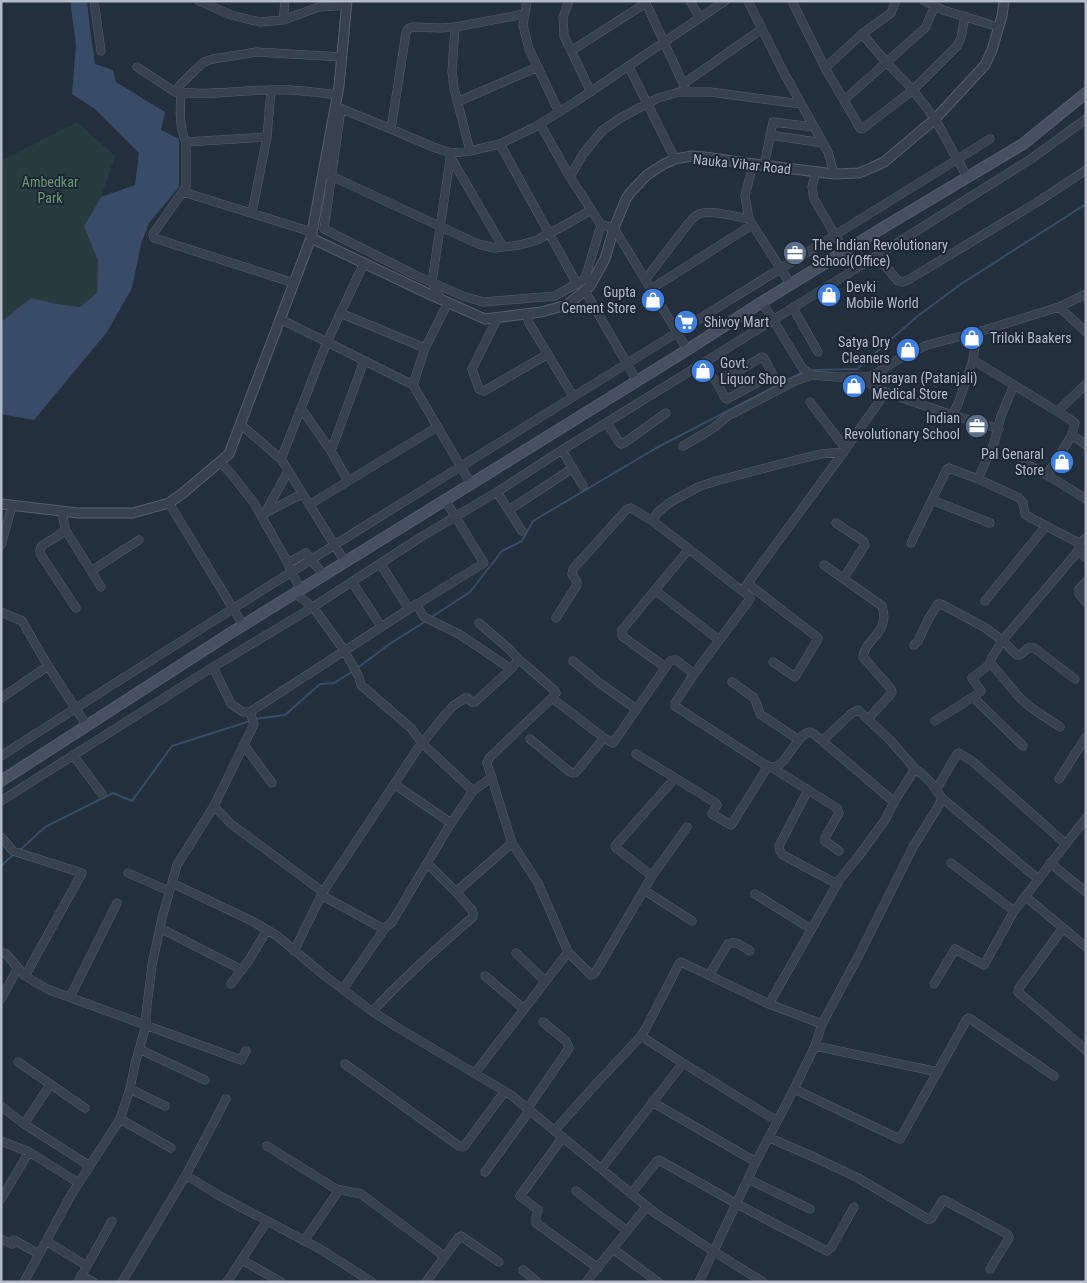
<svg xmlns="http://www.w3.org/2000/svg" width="1087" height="1283" font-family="'Roboto Condensed',sans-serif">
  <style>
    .green { fill: #263c3f }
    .water { fill: #394c67 }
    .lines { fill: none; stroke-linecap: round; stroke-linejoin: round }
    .stream { stroke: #394c67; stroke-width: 2 }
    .minor-casing { stroke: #565f6c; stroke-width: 9 }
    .tertiary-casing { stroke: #565f6c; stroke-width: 11 }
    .secondary-casing { stroke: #565f6c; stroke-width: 12 }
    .minor { stroke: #38414e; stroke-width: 8 }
    .tertiary { stroke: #38414e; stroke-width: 9 }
    .secondary { stroke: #465061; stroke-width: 10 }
    .labels { text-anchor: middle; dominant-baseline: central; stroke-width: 4; stroke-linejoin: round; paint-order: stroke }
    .street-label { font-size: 14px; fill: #b4bcc9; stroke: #1d2633 }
    .park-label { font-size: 14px; fill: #6b9a76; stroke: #1d2633 }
    .poi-label { font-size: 14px; fill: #b4bcc9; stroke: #1d2633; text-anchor: start }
  </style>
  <rect width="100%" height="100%" fill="#242f3e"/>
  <path class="green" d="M77,122L115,156L101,197L84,225L98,261L97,293L90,303L80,307L51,306L31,298L1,322V161Z"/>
  <path class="water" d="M71,1H87L89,20L95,64L113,70L116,82L165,112L161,130L179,139V187L149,223L141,244L132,288L107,332L34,420L1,414V322L31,298L56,304L80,307L97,293L98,261L84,226L101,197L135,185L139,153L95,109L72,94L76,45L71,8Z"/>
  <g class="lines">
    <path class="stream" d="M810,371L815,370L857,369L919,315L961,284L1086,204
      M430,618L470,592L502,551L522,541L533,521L658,447L803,372
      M356,669L391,643L426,621
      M254,719L285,715L320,684L334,683L352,672
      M20,850L45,827L113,793L132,801L172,746L250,721
      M1,866L14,854"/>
    <g class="minor-casing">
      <path id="minor" d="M94,1L101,51
        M199,1L231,15L260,22L283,20L319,7L347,5
        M527,1L523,25L529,49L559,112
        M569,1L563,17L564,36L591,92
        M645,1L687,92
        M690,1L700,18
        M748,1L784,73L828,152L834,174
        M792,1L825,68L862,34L891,13L896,1
        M924,1L943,10L992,25
        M283,20L285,1
        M455,27L452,71L454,88L470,151
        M862,34L887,63L913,90L935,119L967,177
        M571,51L646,3
        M137,67L172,90L176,92C208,96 239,90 270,90C293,89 315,92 337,95
        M629,67L675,159
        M825,68L860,128L862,129L913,90L957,46L961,38L965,16
        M683,84L762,29
        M176,92L180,85L195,70L204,62L213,59L257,52L342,57
        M181,92C180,108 179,128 186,142V187L153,234L154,238L294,283
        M844,100L925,28L935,6
        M457,102L538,67
        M337,107L391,129L433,147L451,153L470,151L500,144L535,127L575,102L725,1
        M341,109L324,229L415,275L463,296L483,302L555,296L585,279L601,225L570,177L540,124
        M391,129L406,33L408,29L412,27L441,28L455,27L525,14
        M770,135L823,143
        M186,142L267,137
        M500,144L577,284
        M451,158L503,247
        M753,164L745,196L749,219L791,285
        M764,166L773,122L814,127
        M816,172L812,187L814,199L845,252
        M327,174L478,244L495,248L520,245L537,240L567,224L591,210
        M570,177L583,154L603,130L622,117L658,98L679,92H710L801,104
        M183,192L312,232
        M252,213L267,137L271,90
        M601,225L614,228L677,332L687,350
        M877,256L898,281L902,282L908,280L1036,203L1086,170
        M645,280L687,225C691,221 694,216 699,214C711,209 736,217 749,219
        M651,289L752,225
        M585,291L637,381
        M441,300L432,282L451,153
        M762,302L803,369L812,375L836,377H870L904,356L927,345L985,330L1059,307L1086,294
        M1059,307L1086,332
        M793,308L818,352
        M340,313L425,348
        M526,313L529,323L573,396
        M498,317L472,369L479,389L484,391L548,354
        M280,319L327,342L364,263
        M977,332L973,360L1068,418L1075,423L1072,435L1086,445
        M702,364L717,383L725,398L727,399L772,375V373L764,358L762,357L717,383
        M861,377L879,390L952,415L999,429
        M413,385L425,348L448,303
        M810,402L846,449
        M301,408L331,451L348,481
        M1058,411L1086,384
        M952,415L958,404L973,360
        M607,423L619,442L621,444L624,443L666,413
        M240,424L281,459L345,562
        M683,446L712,429L728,416L795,381L812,375
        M562,450L583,486
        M331,451L364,361
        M281,459L327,342L413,385L471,484
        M220,462L233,476L254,503L288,563
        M1023,462L1047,475L1086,499
        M1047,475L1072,435
        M978,479L994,443L1001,416L1014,385
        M497,492L522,531
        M932,500L990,523
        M169,503L243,625
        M309,505L437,427
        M509,510L573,468
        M62,511L65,529C59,538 46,541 41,547C39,550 40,552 41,555L76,608
        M265,513L288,471
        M265,513L302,494
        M836,523L863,541L865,545L843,579
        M65,529L101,587
        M1086,538L1079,543V550L1086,558
        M911,543L947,469L949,468L978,479L1019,498L1023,503L1025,514L1031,518L1079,543
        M1,545L12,506
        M380,563L409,609
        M824,565L882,606C891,634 864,639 863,657L891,689L892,692L890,695L868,719
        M91,571L139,540
        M352,582L381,626
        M1086,582L1079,589V594L1086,602
        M748,584L817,637L818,639L795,677L773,662
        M301,589L291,572L288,563L306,553L311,560L324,575
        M655,590L719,640
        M742,591L689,549L654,522V519L657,513L669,503L698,487L716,481L796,460L821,454L844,452
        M294,593L313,607L344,650L359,677L361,685L411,728L422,743L473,791
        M985,601L1046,526
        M416,604L424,617L459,634L511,669L517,661H520L522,662L555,691L556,693L552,698L604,738
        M1,612L22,621L48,666L87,726
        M556,618L577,585V582L572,574L573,569L627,509L631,508L654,522
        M479,623L510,650L520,661
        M914,645L918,641L929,618L938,604H941L984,627L1002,640L1017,655H1020L1028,648H1034L1075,679
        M573,661L597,681L636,709
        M990,662L1018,696L1030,707L1060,727
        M213,667L231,704L243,712H250
        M665,667L622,636V630L689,549
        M732,682L753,697L756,702L760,714L799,740
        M1,698L48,666
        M935,721L973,697
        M530,739L570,772L573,773L576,772L604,738L613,743L670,661L673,660H676L694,674
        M822,741L852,713L858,710L891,741L915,769
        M244,745L272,783
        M1023,746L973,697L981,691L972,678L989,665L991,659L1002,641L1079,550
        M636,754L716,803L717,805L712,814L731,825L732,824L768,766
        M73,755L102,794
        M1,756C328,546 660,344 990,139
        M771,767L837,808L839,813L825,838V841L839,851
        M1059,779L1086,737
        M394,784L451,823L473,791L492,777
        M808,790L779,846L780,851L783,855L837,884
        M936,790L957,754L959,753L972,761L1066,844
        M1,801L213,667L313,607L421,537L497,492L562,450L846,275L1031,159L1086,119
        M894,802L915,769C927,776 934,787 942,798L1038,879
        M214,806L231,824L323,892
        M1,837L13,851L82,873L25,976
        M427,863L456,892
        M951,863L1014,911
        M1050,863L1086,892
        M128,873L169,891
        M652,876L616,848L615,846L675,778
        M172,883L252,921L276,935L325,976L370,1010L400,1029L511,1095L655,1213L713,1251L763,1282
        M644,890L692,921
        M755,894L811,929
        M321,895L382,928H385L392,922L451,823
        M1026,897L1086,947
        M160,928L242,970
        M1063,928L1019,988L1018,992L1086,1050
        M294,951L323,892L416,751L444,716L453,706L465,698H467L472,702H475L511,669
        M1,952L6,954L25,976L47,989L241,1060L246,1051
        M568,952L591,975L595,973L652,876L687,827
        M516,953L545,981
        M709,975L728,944C736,940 743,947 750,951
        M485,976L524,1009
        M231,984L249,960L267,930
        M934,984L955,949L984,965L1014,911L1086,818
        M343,989L385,928
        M70,997L117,903
        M1,999L18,968
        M769,1004L840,879L858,857L885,820L894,802L814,734L810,732C795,734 787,768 772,767C770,767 766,765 764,764L675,706V703L694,674L750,599V597L742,591L837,461L886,392
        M373,1011C404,977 438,947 473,917V913L472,910L456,892L512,843
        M641,1036L683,1063
        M815,1046L938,1072
        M139,1049L205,1080
        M18,1062L85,1108
        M345,1064L459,1146L463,1147L465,1145L505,1091
        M475,1073L568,952L538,883L512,843L487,763L489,758L552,698
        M130,1089L165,1106
        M794,1089L815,1046L822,1024
        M652,1102L756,1162
        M1,1106L24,1124L90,1166
        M528,1108L569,1048L566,1041L543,1022
        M120,1119L171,1148
        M24,1124L50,1085
        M555,1130L596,1084L641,1036L646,1028L679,964L681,962L769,1004L822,1024L859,955L913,847L938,807L942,798
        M563,1137L520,1196L538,1210L536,1218V1223L598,1268
        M770,1138L816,1158L858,1178L928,1219H931L943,1200H944L1007,1234L1008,1235L1009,1238L990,1269
        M1,1141L29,1152L1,1199
        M267,1146L336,1189L361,1194L444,1256
        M29,1152L79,1183
        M601,1169L683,1063L777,1121
        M485,1172L530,1110
        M186,1175L226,1099
        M748,1179L810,1209
        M576,1191L627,1231
        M631,1194L657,1161L659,1160L737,1204L827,1251L831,1248L854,1207
        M1,1239L12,1244L14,1240L39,1254
        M46,1241L87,1266
        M304,1241L339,1190
        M613,1249L658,1282
        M242,1260L281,1282
        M523,1270L537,1282
        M81,1275L93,1282
        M24,1282L71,1195L120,1119L130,1089L135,1064L146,1025V1014L152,965L162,918L177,865L214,806L254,724L250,712L409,609L484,563L445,500
        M78,1282L112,1221
        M122,1282L186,1175L220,1196L320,1249L372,1282
        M227,1282L267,1221
        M426,1282L459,1237L461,1236L499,1262
        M586,1282L647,1206
        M699,1282L756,1162L794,1089L900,1139L967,1019L969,1018L1054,1076"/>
    </g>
    <g class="tertiary-casing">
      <path id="tertiary" d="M311,238L431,295L485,319L541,312L567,305L590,286L605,259L614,228L626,199L630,193L647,175L664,164L675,159L692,156L704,157L761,165L834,174L859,173L871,168L884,162L935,119L985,65L992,50L1002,16L1004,1
        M1,504L78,513H133L169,503L183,493L229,454L311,238L339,86L347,1"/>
    </g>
    <g class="secondary-casing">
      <path id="secondary" d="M1,781L229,634L687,350L762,302L889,224L1023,144L1086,93"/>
    </g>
    <use href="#minor" class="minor"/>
    <use href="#tertiary" class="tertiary"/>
    <use href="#secondary" class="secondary"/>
  </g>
  <defs>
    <g id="office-disc" transform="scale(1.25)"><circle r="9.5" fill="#5c6f8a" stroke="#1d2633"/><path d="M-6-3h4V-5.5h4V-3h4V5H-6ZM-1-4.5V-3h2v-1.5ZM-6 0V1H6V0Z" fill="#fff"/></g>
    <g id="shop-disc" transform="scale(1.25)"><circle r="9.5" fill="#3f7fe0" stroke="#1d2633"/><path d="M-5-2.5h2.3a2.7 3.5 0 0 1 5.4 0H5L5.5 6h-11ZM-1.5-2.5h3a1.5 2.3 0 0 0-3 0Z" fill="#fff"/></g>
    <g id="supermarket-disc" transform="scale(1.25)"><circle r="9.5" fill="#3f7fe0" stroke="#1d2633"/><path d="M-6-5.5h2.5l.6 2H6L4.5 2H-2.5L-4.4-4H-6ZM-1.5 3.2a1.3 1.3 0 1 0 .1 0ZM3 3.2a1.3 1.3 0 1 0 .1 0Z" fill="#fff"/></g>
  </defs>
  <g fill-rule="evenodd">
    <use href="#office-disc" x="795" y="253"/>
    <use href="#shop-disc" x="829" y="295"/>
    <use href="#shop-disc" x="653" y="300"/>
    <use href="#supermarket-disc" x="686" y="322"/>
    <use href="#shop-disc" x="972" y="338"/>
    <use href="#shop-disc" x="908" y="350"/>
    <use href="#shop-disc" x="703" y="371"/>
    <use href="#shop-disc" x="854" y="386"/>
    <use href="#office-disc" x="977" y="426"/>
    <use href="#shop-disc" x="1062" y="462"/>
  </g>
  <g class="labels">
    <g class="street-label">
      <text transform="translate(742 164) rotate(6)">Nauka Vihar Road</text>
    </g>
    <g class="park-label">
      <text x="50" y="182">Ambedkar<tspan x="50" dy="16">Park</tspan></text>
    </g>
    <g class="poi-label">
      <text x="812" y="245">The Indian Revolutionary<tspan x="812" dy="16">School(Office)</tspan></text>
      <text x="846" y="287">Devki<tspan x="846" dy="16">Mobile World</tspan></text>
      <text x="636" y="292" text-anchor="end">Gupta<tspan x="636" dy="16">Cement Store</tspan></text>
      <text x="704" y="322">Shivoy Mart</text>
      <text x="990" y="338">Triloki Baakers</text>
      <text x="890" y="342" text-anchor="end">Satya Dry<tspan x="890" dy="16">Cleaners</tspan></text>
      <text x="720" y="363">Govt.<tspan x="720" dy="16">Liquor Shop</tspan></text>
      <text x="872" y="378">Narayan (Patanjali)<tspan x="872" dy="16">Medical Store</tspan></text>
      <text x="960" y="418" text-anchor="end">Indian<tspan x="960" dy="16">Revolutionary School</tspan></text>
      <text x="1044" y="454" text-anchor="end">Pal Genaral<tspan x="1044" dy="16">Store</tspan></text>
    </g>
  </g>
  <rect width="1087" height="1283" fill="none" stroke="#b4bcc9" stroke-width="5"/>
</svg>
